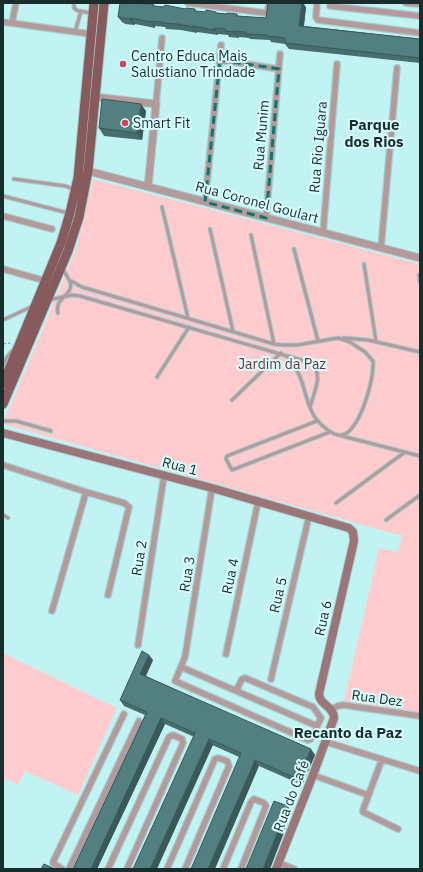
<svg xmlns="http://www.w3.org/2000/svg" width="423" height="872" font-family="'IBM Plex Sans',sans-serif">
  <style>
    .green { fill: #fecccf }
    .lines { fill: none; stroke-linecap: round; stroke-linejoin: round }
    .service-casing { stroke: #a4cfcf; stroke-width: 5 }
    .minor-casing { stroke: #a4cfcf; stroke-width: 8 }
    .tertiary-casing { stroke: #a4cfcf; stroke-width: 9 }
    .secondary-casing { stroke: #a4cfcf; stroke-width: 10 }
    .primary-casing { stroke: #a4cfcf; stroke-width: 11 }
    .path { stroke: #6c8e8e; stroke-width: 1; stroke-dasharray: 3 2; stroke-linecap: butt }
    .service { stroke: #b59a9c; stroke-width: 3 }
    .minor { stroke: #b59a9c; stroke-width: 5.5 }
    .tertiary { stroke: #b59a9c; stroke-width: 7 }
    .secondary { stroke: #9b7577; stroke-width: 8 }
    .primary { stroke: #875a5d; stroke-width: 9 }
    .wall { fill: #476d6d }
    .shaded-wall { fill: #395959 }
    .building { fill: #527f7f; stroke: #395959 }
    .marked { fill: none; stroke: #0f766e; stroke-width: 3; stroke-dasharray: 8 5; stroke-linejoin: round }
    .poi-dot { fill: #d1415b; stroke: #d8fefe; stroke-width: 1.5 }
    .labels { text-anchor: middle; dominant-baseline: central; stroke-width: 4; stroke-linejoin: round; paint-order: stroke }
    .poi-label { font-size: 14px; fill: #1a2d2d; stroke: #d8fefe; text-anchor: start }
    .street-label { font-size: 14px; fill: #1a2d2d; stroke: #d8fefe }
    .park-label { font-size: 14px; fill: #742d37; stroke: #d8fefe }
    .neighbourhood-label { font-size: 15px; font-weight: bold; fill: #1a2d2d; stroke: #d8fefe }
  </style>
  <rect width="100%" height="100%" fill="#c2f3f3"/>
  <path class="green" d="M93,179L420,264V541L3,424L68,269L77,246Z
    M402,536L420,541V714L344,702L379,548L398,552Z
    M3,653L117,708L78,795L25,771L18,785L3,778Z"/>
  <g class="lines">
    <g class="service-casing">
      <path id="service" d="M74,3V8L78,11L92,13
        M75,32L81,11
        M14,179L65,186L74,189
        M3,196L68,213
        M162,207L188,318
        M210,229L233,331
        M251,235L274,344
        M294,249L318,341
        M364,264L376,341
        M419,275L420,282
        M49,300L72,295L80,296L287,356C292,362 297,369 300,377C305,388 306,401 312,412C316,421 334,440 345,434C351,431 356,423 359,417C366,403 374,377 373,361L365,352L350,342L338,338L297,345H282L274,344L82,287L69,280L63,269
        M58,313C54,296 75,296 70,281
        M3,320L33,306
        M344,338L368,340L420,352
        M287,356C295,358 306,360 312,365C324,374 313,395 310,407
        M3,366L7,357L14,349
        M157,377L189,327
        M232,400L281,353
        M3,421H16L51,431
        M317,421L227,456L226,459L232,470L330,432
        M342,436L420,456
        M336,503L405,452
        M3,515L8,518
        M386,520L420,495"/>
    </g>
    <g class="minor-casing">
      <path id="minor" d="M188,3L266,13L268,10L269,3
        M317,3L316,17L318,20L420,33
        M406,3L420,4
        M330,6L420,16
        M3,22L91,34
        M12,23L16,3
        M220,60L279,69
        M156,104L162,38
        M205,202L221,45
        M3,216L52,229
        M266,218L280,54
        M323,233L337,64
        M381,248L397,68
        M3,269L46,281
        M3,465L86,492L124,503L129,507L108,595
        M212,488L185,657L175,681L308,740L311,739L321,718L313,707L245,678L242,679L236,691
        M52,611L86,492
        M138,645L164,476
        M226,654L258,502
        M181,667L317,726
        M271,679L309,516
        M331,710L338,706L343,705L420,716
        M326,742L420,771
        M382,759L363,810V812L398,829
        M313,775L368,795
        M279,863L294,869
        M62,869L53,863L54,860L124,714
        M69,869L139,721
        M108,869L169,737L173,735L182,739L183,743L127,869
        M167,869L215,759L218,758L227,761L229,766L185,869
        M223,869L251,802L254,799L264,803L266,806L241,869"/>
    </g>
    <g class="tertiary-casing">
      <path id="tertiary" d="M84,101L95,97L156,104L148,187
        M88,171L420,258"/>
    </g>
    <g class="secondary-casing">
      <path id="secondary" d="M3,433L212,488L349,528L353,532L354,541L319,694C319,705 334,706 334,718L313,775L276,869"/>
    </g>
    <g class="primary-casing">
      <path id="primary" d="M3,384L61,243L70,213L78,178L94,3
        M3,404L68,251L79,217L88,171L104,3"/>
    </g>
    <path class="path" d="M3,344L10,343"/>
    <use href="#service" class="service"/>
    <use href="#minor" class="minor"/>
    <use href="#tertiary" class="tertiary"/>
    <use href="#secondary" class="secondary"/>
    <use href="#primary" class="primary"/>
  </g>
  <path class="wall" d="M153,4L155,6L185,9H195L196,11L227,14H237L238,16L266,18L306,7L304,26L420,39V63L289,49L285,44L271,42L270,40L250,39L249,38L239,37V38L229,37L228,35L218,34V35L197,32V33L181,30L166,29L165,27L155,26V28L135,24L134,25L125,24L124,23L122,22L118,17Z
    M146,111L142,140L104,136L99,128Z
    M153,660L146,676L315,755L302,785L165,724L97,869H73L145,715L124,706L120,700Z"/>
  <path class="shaded-wall" d="M302,3H303L306,7L303,32L299,26Z
    M131,18L135,24L134,25L130,19Z
    M151,21L155,26V28L151,22Z
    M193,26L197,32V33L193,27Z
    M214,28L218,34V35L214,30Z
    M235,31L239,37V38L235,32Z
    M141,104L146,111L142,140L137,133Z
    M149,655L153,660L144,679L140,674Z
    M161,718L165,724L97,869H91Z
    M209,739L213,745L157,869H150Z
    M311,749L315,755L302,785L298,779Z
    M255,760L259,766L215,869H208Z
    M288,806L292,812L270,869H263Z"/>
  <path class="building" d="M120,3L153,4V6L164,7L165,5L185,9L186,8L195,9V11L206,12V10L216,12V13L227,14V13L237,14V16L266,18L268,3H302L299,26L420,39V58L285,43V38L267,36V35L246,34V32L235,31V32L225,31V29L214,28V30L193,26V27L177,24L162,23L163,22L151,21V22L131,18L130,19L121,18V17H118Z
    M102,99L141,104L137,133L99,128Z
    M142,651L149,655L140,674L311,749L298,779L255,760L208,869H191L241,753L209,739L150,869H133L195,733L161,718L91,869H73L147,712L120,700Z
    M274,801L288,806L263,869H246Z
    M44,864L55,869H41Z"/>
  <path class="marked" d="M220,60L279,69L266,218L205,202Z"/>
  <g class="poi-dot">
    <circle cx="123" cy="64" r="4"/>
    <circle cx="125" cy="123" r="4"/>
  </g>
  <g class="labels">
    <g class="poi-label">
      <text x="131" y="56">Centro Educa Mais<tspan x="131" dy="16">Salustiano Trindade</tspan></text>
      <text x="133" y="123">Smart Fit</text>
    </g>
    <g class="street-label">
      <text transform="translate(261 135) rotate(-85)">Rua Munim</text>
      <text transform="translate(318 147) rotate(-85)">Rua Rio Iguara</text>
      <text transform="translate(257 202) rotate(15)">Rua Coronel Goulart</text>
      <text transform="translate(180 466) rotate(15)">Rua 1</text>
      <text transform="translate(139 558) rotate(-81)">Rua 2</text>
      <text transform="translate(187 574) rotate(-81)">Rua 3</text>
      <text transform="translate(230 576) rotate(-78)">Rua 4</text>
      <text transform="translate(278 595) rotate(-77)">Rua 5</text>
      <text transform="translate(323 618) rotate(-77)">Rua 6</text>
      <text transform="translate(377 698) rotate(8)">Rua Dez</text>
      <text transform="translate(291 796) rotate(-69)">Rua do Café</text>
    </g>
    <g class="park-label">
      <text x="282" y="364">Jardim da Paz</text>
    </g>
    <g class="neighbourhood-label">
      <text x="374" y="124">Parque<tspan x="374" dy="17">dos Rios</tspan></text>
      <text x="348" y="732">Recanto da Paz</text>
    </g>
  </g>
  <rect width="423" height="872" fill="none" stroke="#1a2d2d" stroke-width="8"/>
</svg>
